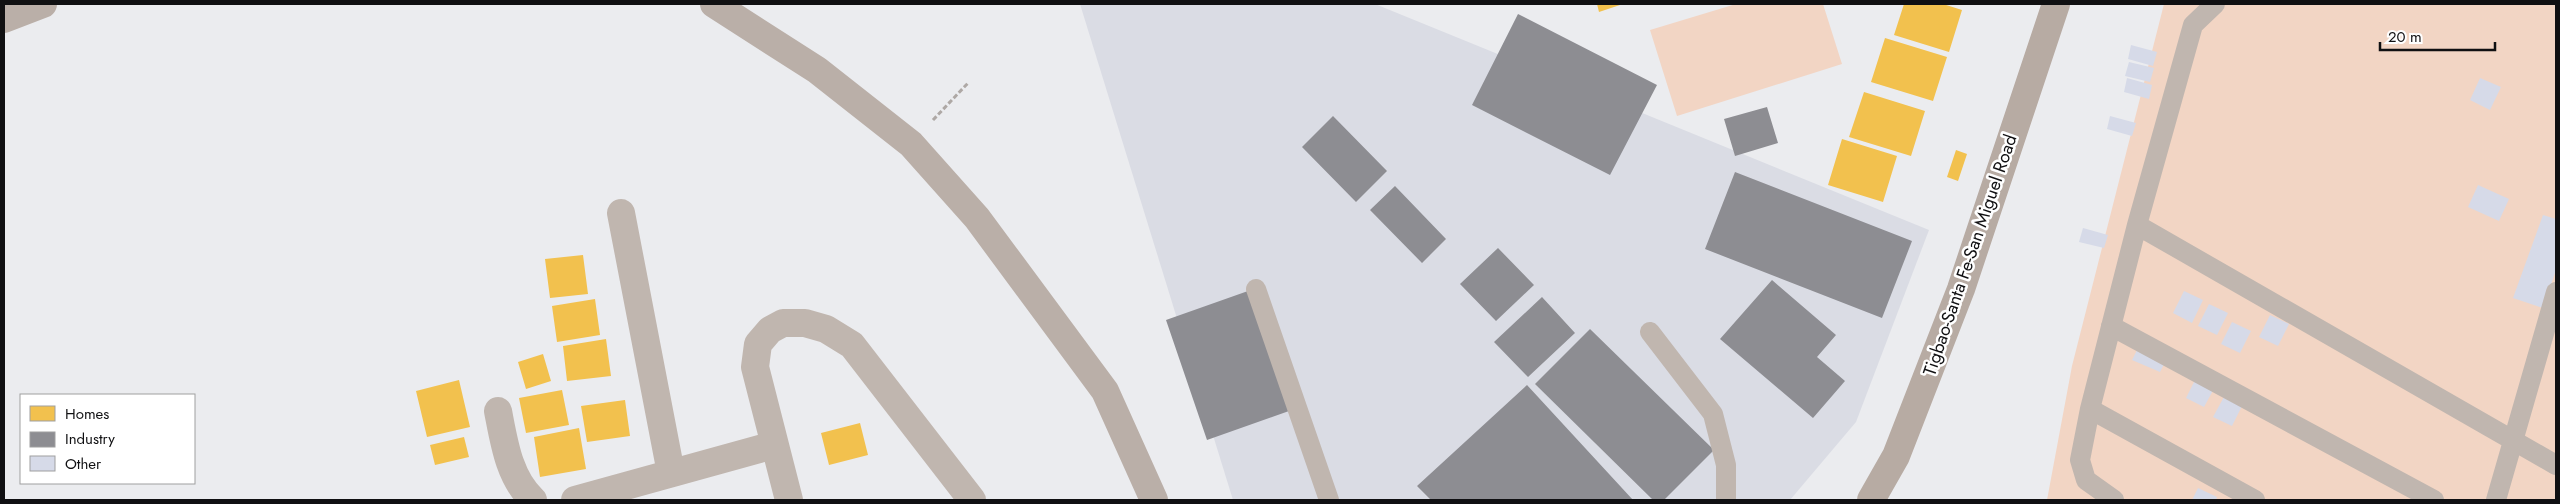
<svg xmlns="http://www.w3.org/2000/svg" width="2560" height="504" font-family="Jost,sans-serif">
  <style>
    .built { fill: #dadce4 }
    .green { fill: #f2d5c4 }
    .homes { fill: #f2c14e }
    .industry { fill: #8d8d92 }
    .building { fill: #d6dae8 }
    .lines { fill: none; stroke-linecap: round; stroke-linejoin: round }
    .path { stroke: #aea8a5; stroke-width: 3; stroke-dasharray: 5 2.5; stroke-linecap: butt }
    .service { stroke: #c0b6af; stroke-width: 20 }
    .minor { stroke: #c0b6af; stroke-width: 28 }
    .secondary { stroke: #b7aba3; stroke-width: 28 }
    .trunk { stroke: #baafa8; stroke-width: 28 }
    .labels { text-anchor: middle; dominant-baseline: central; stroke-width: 5; stroke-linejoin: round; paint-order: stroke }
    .street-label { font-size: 18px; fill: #101012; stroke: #fff }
  </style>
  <rect width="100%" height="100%" fill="#ebecef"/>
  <path class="built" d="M1080,4H1375L1929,230L1856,422L1790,500H1233Z"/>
  <path class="green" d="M1736,4H1823L1842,64L1677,116L1650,30Z
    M2164,4H2556V500H2047L2072,366Z"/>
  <path class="homes" d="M1597,4H1623L1599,12Z
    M1904,4H1943L1962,10L1949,52L1894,35Z
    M1885,38L1947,57L1933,101L1871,82Z
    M1864,92L1925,111L1911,156L1849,137Z
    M1842,139L1897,156L1883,202L1828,185Z
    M1956,150L1967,154L1958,181L1947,177Z
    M583,255L588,294L550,298L545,259Z
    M595,299L600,335L557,342L552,306Z
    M606,339L611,376L567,381L563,346Z
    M543,354L551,381L526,389L518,362Z
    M459,380L470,427L427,437L416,391Z
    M562,390L569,425L526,433L519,398Z
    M625,400L630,436L587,442L581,406Z
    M860,423L868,455L829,465L821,433Z
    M579,428L586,469L540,477L534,437Z
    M464,437L469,457L435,465L430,445Z"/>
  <path class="industry" d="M1518,14L1657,85L1610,175L1472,105Z
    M1767,107L1778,143L1735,156L1724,119Z
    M1333,116L1387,171L1356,202L1302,147Z
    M1735,172L1912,241L1882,318L1705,249Z
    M1395,186L1446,239L1422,263L1370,210Z
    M1498,248L1534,285L1496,321L1460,284Z
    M1772,280L1836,335L1817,357L1845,381L1813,418L1720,339Z
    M1248,291L1289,411L1207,440L1166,320Z
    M1542,297L1575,333L1528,377L1494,342Z
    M1590,329L1714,450L1664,500H1653L1535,384Z
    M1527,385L1633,500H1431L1417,486Z"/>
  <path class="building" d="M2131,45L2157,52L2153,66L2128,59Z
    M2129,62L2154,68L2150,82L2125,76Z
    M2127,78L2152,85L2149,99L2124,92Z
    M2480,78L2501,87L2490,110L2470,100Z
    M2110,116L2136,123L2132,136L2107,129Z
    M2478,185L2509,199L2499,221L2468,207Z
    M2543,215L2556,219V270L2543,308L2513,298Z
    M2083,228L2108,235L2104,248L2079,242Z
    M2184,291L2203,300L2192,323L2173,313Z
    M2209,304L2228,313L2217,335L2198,326Z
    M2270,315L2289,324L2278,346L2259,337Z
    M2232,322L2251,331L2240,353L2221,344Z
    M2139,346L2167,358L2160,372L2132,360Z
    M2197,376L2216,385L2204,407L2186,398Z
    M2225,395L2243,404L2232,426L2213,417Z
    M2198,488L2217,497L2216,500H2192Z"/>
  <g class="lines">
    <path class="path" d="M933,120L968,83"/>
    <path class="service" d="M2137,225L2556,465
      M1256,289L1329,500
      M2111,326L2434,500
      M1650,332L1713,414L1726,465V500
      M2090,409L2255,500
      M2114,500L2086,480L2080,460L2090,409L2137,225L2193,25L2215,4
      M2496,500L2556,292"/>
    <path class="minor" d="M621,213L671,473
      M498,411C504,442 509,478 533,500
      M575,500L774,445
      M789,500L755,367L758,344L770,330L783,323H805L826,329L852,345L972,500"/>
    <path class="secondary" d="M1871,500L1896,456L1961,289L2056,4"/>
    <path class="trunk" d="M714,4L817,70L911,144L977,218L1105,391L1154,500
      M4,19L43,4"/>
  </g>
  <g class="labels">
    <g class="street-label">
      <text transform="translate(1970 255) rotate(-71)">Tigbao-Santa Fe-San Miguel Road</text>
    </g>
  </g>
  <rect width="2560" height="504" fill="none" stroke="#101012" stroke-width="10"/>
  <rect x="20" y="394" width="175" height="90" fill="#ffffff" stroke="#9f9fa0"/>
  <rect x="30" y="406" width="25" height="15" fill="#f2c14e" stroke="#9f9fa0"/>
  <text x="65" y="419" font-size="15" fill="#101012">Homes</text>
  <rect x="30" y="432" width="25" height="15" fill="#8d8d92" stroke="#9f9fa0"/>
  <text x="65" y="444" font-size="15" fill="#101012">Industry</text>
  <rect x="30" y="456" width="25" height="15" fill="#d6dae8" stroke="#9f9fa0"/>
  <text x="65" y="469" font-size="15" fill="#101012">Other</text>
  <path d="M2380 42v8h115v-8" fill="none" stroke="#101012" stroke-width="2.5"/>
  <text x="2388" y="42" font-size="15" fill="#101012" stroke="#ffffff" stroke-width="4" paint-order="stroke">20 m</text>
</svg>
